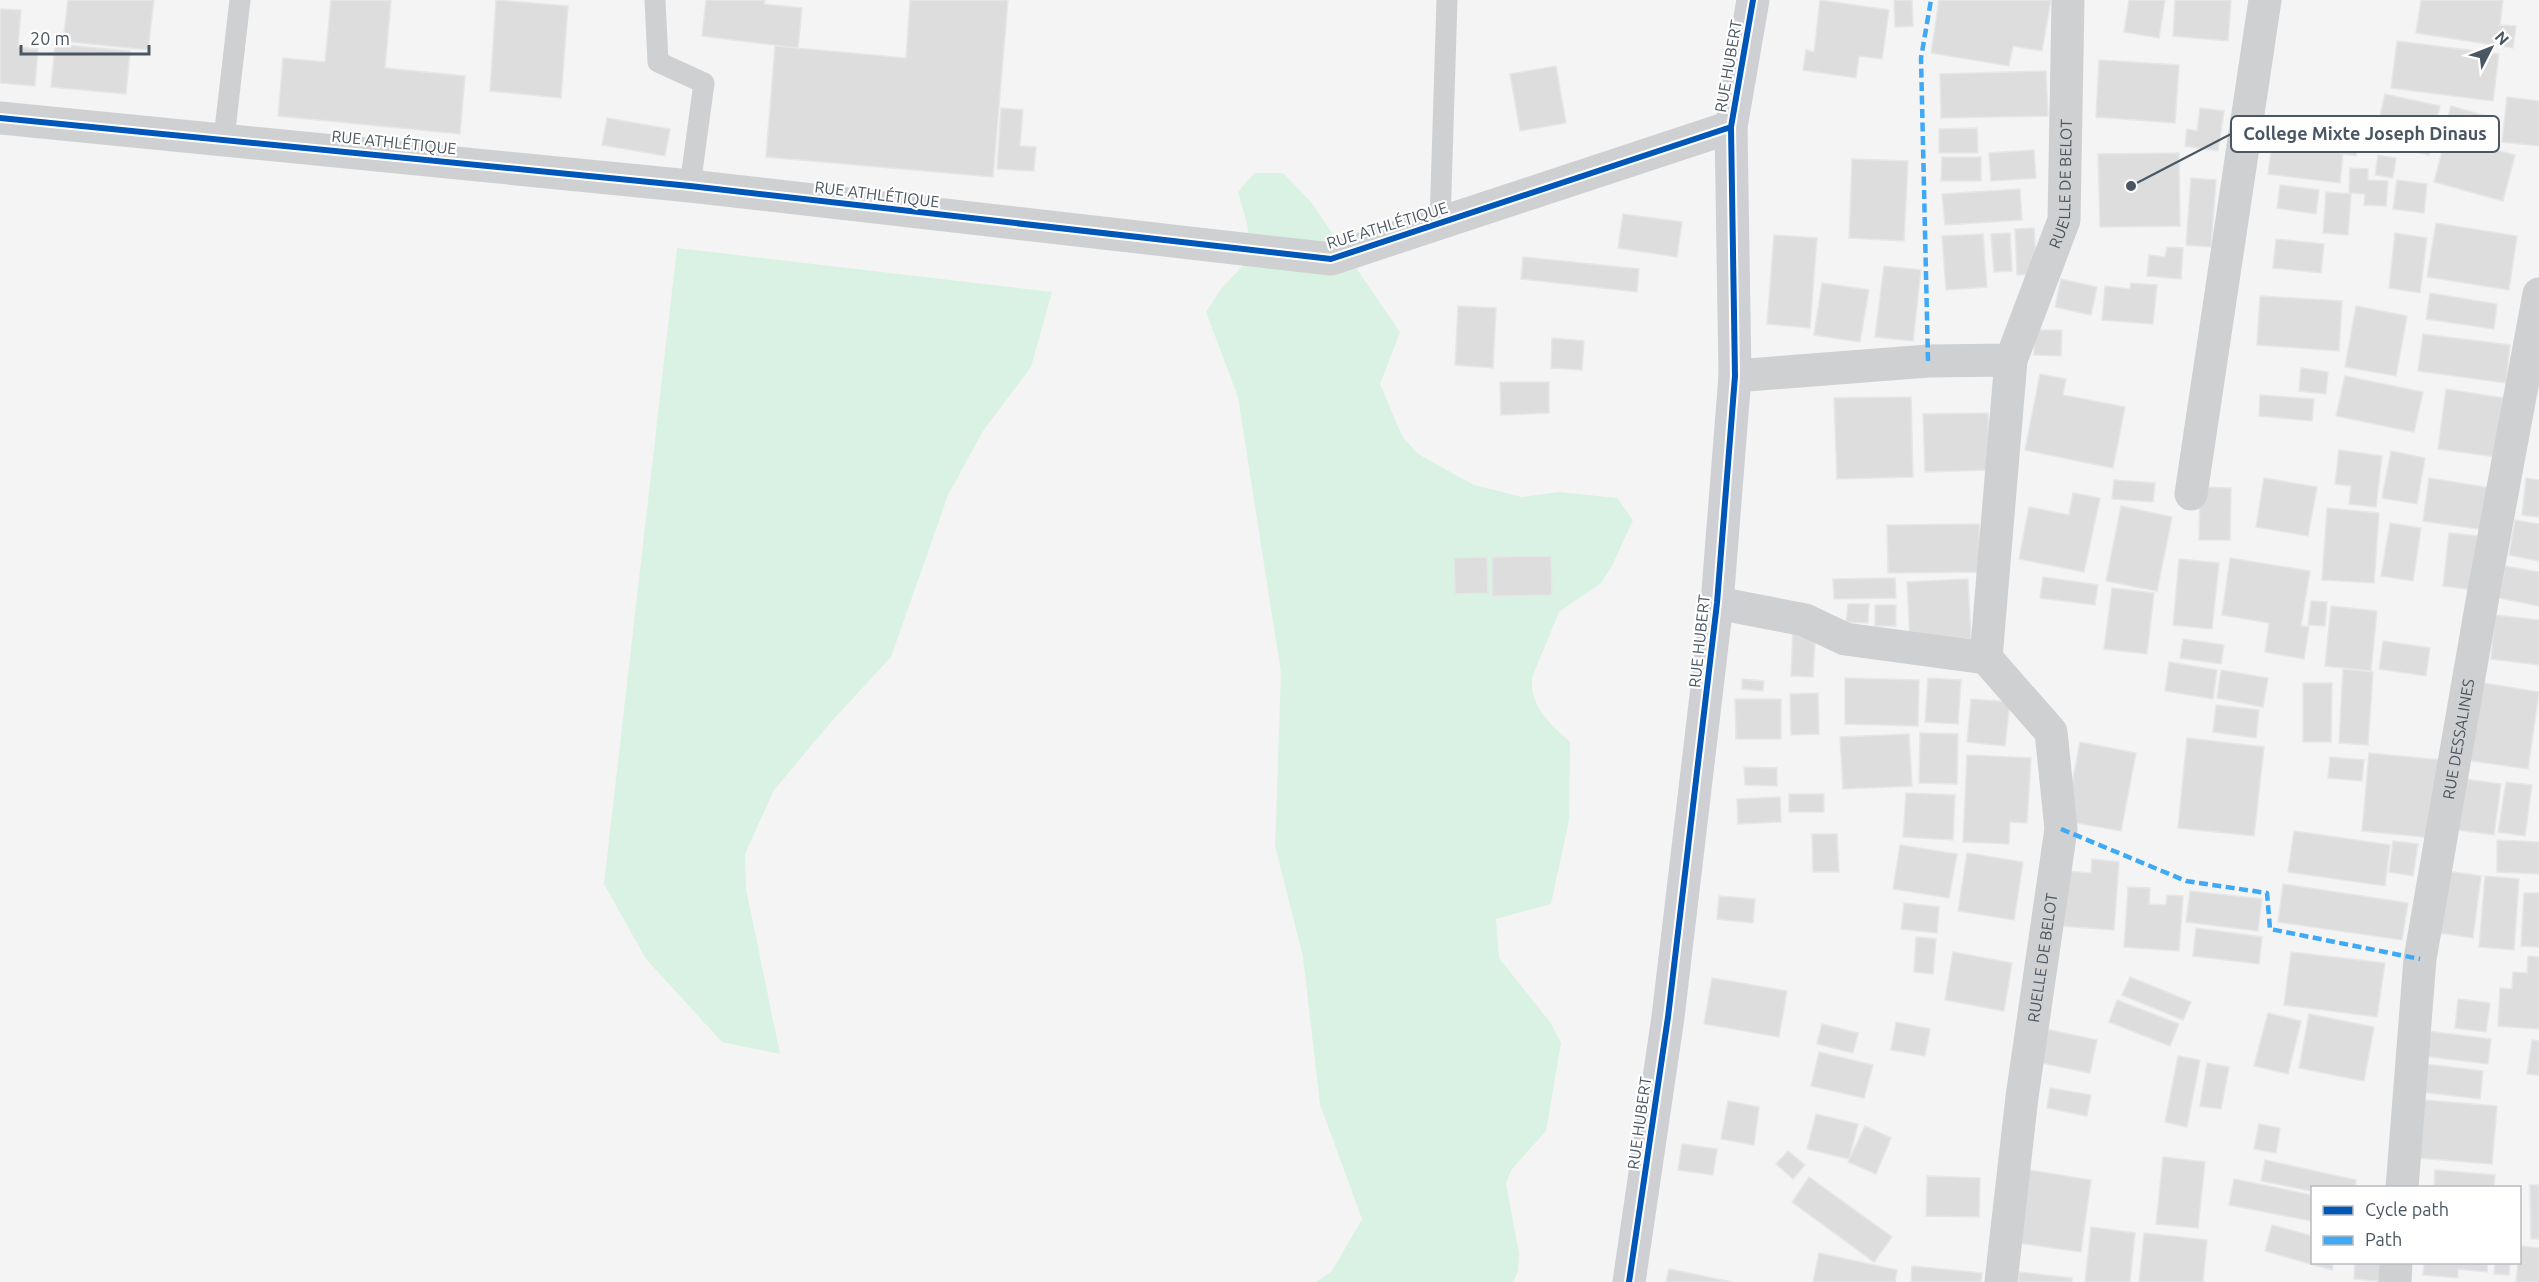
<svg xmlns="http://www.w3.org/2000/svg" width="2539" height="1282" font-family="Ubuntu,sans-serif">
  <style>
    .green { fill: #d9f2e3 }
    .building { fill: #ddddde; stroke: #e5e6e7; stroke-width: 1.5 }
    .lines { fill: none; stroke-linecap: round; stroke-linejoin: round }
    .lane { stroke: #ced0d2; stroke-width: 21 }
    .street { stroke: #ced0d2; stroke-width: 33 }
    .secondary { stroke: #ced0d4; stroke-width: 33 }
    .quiet { stroke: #3fa9f5; stroke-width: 4.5; stroke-dasharray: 9 4.5; stroke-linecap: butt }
    .cycleway-casing { stroke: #fff; stroke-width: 10 }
    .cycleway { stroke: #0057b8; stroke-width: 6 }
    .labels { text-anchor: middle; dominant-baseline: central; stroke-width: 4.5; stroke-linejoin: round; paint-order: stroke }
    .street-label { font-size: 16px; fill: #4a5661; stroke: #fff }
    .leader { fill: none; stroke: #4a5661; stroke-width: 2 }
    .callout-dot { fill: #4a5661; stroke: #fff; stroke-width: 2 }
    .callout { fill: #fff; stroke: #4a5661; stroke-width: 2 }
    .callout-label { font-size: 18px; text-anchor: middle; font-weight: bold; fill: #4a5661 }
  </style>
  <rect width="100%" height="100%" fill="#f4f4f4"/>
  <path class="green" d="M1254,173H1283L1311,202L1400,332L1380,384L1402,436L1418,454L1474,485L1522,497L1559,492L1617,498L1633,520L1612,566L1601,583L1559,612L1532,677C1530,707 1549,723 1570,742L1569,820L1551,904L1496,919L1499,958L1550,1022L1561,1043L1546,1131L1511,1170L1506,1184L1519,1253L1518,1271L1513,1282H1316L1332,1271L1362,1219L1320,1104L1303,957L1275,846L1281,673L1238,397L1206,312L1221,289L1251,257L1247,223L1238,192Z
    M677,248L1052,292L1031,367L983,431L948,495L891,657L831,722L774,790L745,854L746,889L780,1054L722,1042L646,959L604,884Z"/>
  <path class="building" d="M68,0H154L148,50L63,41Z
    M331,0H391L385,68L465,76L460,134L278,116L283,58L325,62Z
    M496,0L568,6L561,98L490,91Z
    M706,0H765L764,4L802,8L798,48L702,36Z
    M910,0H1008L993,177L766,157L775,46L906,58Z
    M1820,0L1889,10L1882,59L1859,56L1856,78L1803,70L1806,50L1814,52Z
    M1894,0H1912L1913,26L1895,27Z
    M1939,0H2051L2042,51L2013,46L2009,66L1931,53Z
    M2129,0H2165L2159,38L2124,32Z
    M2175,0H2231L2228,41L2173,36Z
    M2421,0H2503L2500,25L2516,26L2513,48L2416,33Z
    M0,9L21,10L18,47L38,49L35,86L0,83Z
    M2397,41L2499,54L2493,101L2391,88Z
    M55,44L130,51L126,94L51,87Z
    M2099,60L2179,65L2175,123L2096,117Z
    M1556,66L1566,123L1520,131L1510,74Z
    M2046,71L2048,116L1941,118L1940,74Z
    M2385,94L2440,106L2429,155L2374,142Z
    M2507,97L2539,101V146L2502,142Z
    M2451,106L2497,119L2493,135L2446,122Z
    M1001,108L1023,110L1020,146L1036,147L1034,171L997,169Z
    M2200,108L2224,111L2218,151L2185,146L2187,129L2197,131Z
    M607,118L670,129L665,156L602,145Z
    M2275,120L2359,130L2356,156L2343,154L2340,183L2268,174Z
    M1977,128L1978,153H1939V129Z
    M2446,136L2515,155L2503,201L2434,182Z
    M2034,150L2036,178L1991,181L1989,153Z
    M2179,153L2180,226L2100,227L2098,154Z
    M2378,155L2396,158L2393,178L2375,175Z
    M1942,157H1981V181H1941Z
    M1852,159L1908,161L1904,241L1849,238Z
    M2350,168L2368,169V180L2388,181L2386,206L2364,205L2365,194L2349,193Z
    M2191,178L2216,180L2211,247L2186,245Z
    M2397,180L2427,184L2424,213L2393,209Z
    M2280,185L2319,190L2316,214L2277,208Z
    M2020,189L2022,220L1945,225L1942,194Z
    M2326,192L2351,194L2348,235L2323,233Z
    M1623,214L1682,222L1677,257L1618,248Z
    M2436,223L2517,236L2509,290L2427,277Z
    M2034,228L2037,274L2017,275L2015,229Z
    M2010,233L2012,271L1994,272L1991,234Z
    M2395,233L2427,238L2420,293L2389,288Z
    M1983,234L1987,287L1946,290L1942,236Z
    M1774,235L1817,238L1810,328L1767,324Z
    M2276,239L2324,244L2321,273L2273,268Z
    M2167,247L2183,248L2181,279L2147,276L2149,255L2165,257Z
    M1523,257L1639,269L1637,292L1521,279Z
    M1884,266L1921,270L1913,341L1875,337Z
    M2061,279L2097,287L2091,315L2055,307Z
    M1822,283L1869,290L1860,342L1814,335Z
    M2131,283L2157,285L2153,324L2102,320L2105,286L2130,289Z
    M2430,293L2497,304L2494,329L2426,319Z
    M2260,296L2342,301L2339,351L2257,345Z
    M1458,306L1496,308L1493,368L1455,365Z
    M2356,306L2407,316L2396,376L2345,367Z
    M2035,330H2062L2061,356L2034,355Z
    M2423,334L2510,345L2506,383L2418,371Z
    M1552,338L1584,341L1582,370L1551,368Z
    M2301,368L2328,372L2326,394L2299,391Z
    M2040,374L2066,379L2063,395L2125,407L2113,468L2025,450Z
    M2345,376L2423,392L2414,432L2336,416Z
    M1500,382H1549V413L1501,415Z
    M2446,389L2503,398L2496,457L2438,449Z
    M2260,395L2314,399L2312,421L2259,416Z
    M1911,397L1913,477L1837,479L1834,398Z
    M1988,413L1990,470L1925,472L1923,414Z
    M2339,450L2382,456L2376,507L2349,504L2351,486L2335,484Z
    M2391,451L2425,458L2417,504L2382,498Z
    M2264,478L2317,487L2308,536L2256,527Z
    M2429,478L2491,488L2484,530L2423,521Z
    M2526,478L2539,480V517L2522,515Z
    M2114,480L2155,483L2153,502L2112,499Z
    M2200,487L2231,488L2230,540H2199Z
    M2073,493L2100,498L2084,572L2019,559L2029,507L2069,515Z
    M2121,506L2172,517L2157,591L2106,581Z
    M2327,508L2379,513L2374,583L2322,580Z
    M2515,520L2539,524V561L2509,555Z
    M2390,523L2421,528L2413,581L2381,576Z
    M1979,524L1980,572L1888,573L1887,525Z
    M2449,533L2480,536L2474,590L2443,586Z
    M1551,556L1552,595L1492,596V557Z
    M1487,557L1488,593L1455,594L1454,558Z
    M2230,558L2310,571L2301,626L2309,627L2304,659L2265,652L2269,623L2222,615Z
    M2179,559L2219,563L2212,629L2173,625Z
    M2505,566L2539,572V606L2499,598Z
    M2043,577L2098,585L2095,605L2040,598Z
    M1895,578L1896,598L1834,599L1833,579Z
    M1968,579L1971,639L1910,641L1907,582Z
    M2112,588L2154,593L2147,654L2104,649Z
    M2311,601L2327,602L2325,626L2308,625Z
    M1848,604H1869L1868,623L1846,622Z
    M1875,605H1896V626H1875Z
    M2331,606L2377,611L2371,671L2325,666Z
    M2495,615L2539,620V665L2491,659Z
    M1793,626L1816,627L1813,677L1791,676Z
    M2183,639L2224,645L2221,664L2180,658Z
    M2383,641L2430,648L2426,676L2379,669Z
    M2169,662L2217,670L2213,699L2165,691Z
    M2343,669L2373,672L2368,745L2339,743Z
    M2221,670L2268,678L2263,707L2217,698Z
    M1845,678L1919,680L1918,726L1845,724Z
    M1928,678L1961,680L1958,724L1925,722Z
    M1742,679L1764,681L1763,691L1742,689Z
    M2477,682L2539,692L2528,769L2466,760Z
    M2303,683H2332L2331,742H2303Z
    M1818,693L1819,734L1791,735L1790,694Z
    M1735,699H1781V739H1736Z
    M1971,699L2010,702L2005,746L1967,742Z
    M2216,705L2259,710L2256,738L2213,732Z
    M1920,733L1958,734L1957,784L1919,783Z
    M1909,734L1912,786L1843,789L1840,737Z
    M2187,738L2264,747L2254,836L2178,828Z
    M2080,742L2136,753L2121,831L2065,821Z
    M2369,753L2440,760L2433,838L2362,831Z
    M1967,755L2031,758L2027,823L2010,822L2009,844L1963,842Z
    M2330,757L2364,760L2362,781L2328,778Z
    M1744,767L1777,768V786L1745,785Z
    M2464,779L2501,784L2494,835L2458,830Z
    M2506,782L2532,785L2525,836L2498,832Z
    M1906,793L1955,795L1953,840L1903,837Z
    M1789,794H1824V812H1789Z
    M1780,797L1781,822L1738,824L1737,799Z
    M2294,831L2390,845L2385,886L2288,872Z
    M1812,834H1837L1839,872H1813Z
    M2497,840L2539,842V874L2497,872Z
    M2393,841L2418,844L2413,876L2389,872Z
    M1900,845L1957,854L1949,898L1893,889Z
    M1967,853L2023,862L2014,920L1958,911Z
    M2092,859L2119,862L2114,930L2061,926L2066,871L2091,873Z
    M2447,871L2481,876L2473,938L2440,933Z
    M2485,876L2519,879L2514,950L2479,947Z
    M2283,884L2408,903L2402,940L2278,922Z
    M2128,887L2150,888L2149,904L2166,905L2167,895L2183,896L2179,951L2124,947Z
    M2190,891L2262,899L2258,931L2186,922Z
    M2524,893H2539V947L2521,946Z
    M1719,896L1755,899L1753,923L1717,919Z
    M1904,903L1939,907L1937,933L1901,929Z
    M2196,928L2262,937L2259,964L2193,956Z
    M1916,937L1936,939L1933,974L1914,972Z
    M1953,952L2012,963L2004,1011L1945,1000Z
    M2291,952L2385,963L2377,1017L2284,1005Z
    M2528,956L2539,957V1029L2498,1026L2500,988L2512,989L2513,972L2527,973Z
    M2130,977L2191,1002L2183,1020L2122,995Z
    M1712,978L1787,991L1779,1037L1704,1024Z
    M2458,999L2490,1003L2486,1032L2455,1028Z
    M2117,1000L2179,1024L2170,1046L2109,1022Z
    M2268,1013L2301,1021L2288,1074L2254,1066Z
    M2309,1014L2374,1027L2364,1081L2299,1068Z
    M1896,1022L1930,1029L1925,1056L1891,1050Z
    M1822,1024L1858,1033L1853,1053L1817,1044Z
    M2045,1029L2097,1040L2090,1073L2037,1062Z
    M2427,1031L2491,1039L2488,1064L2423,1056Z
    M2532,1040L2539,1041V1075L2527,1074Z
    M1819,1052L1873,1065L1864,1098L1811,1086Z
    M2178,1056L2200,1060L2187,1127L2165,1122Z
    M2207,1063L2229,1067L2221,1109L2200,1106Z
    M2425,1064L2483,1071L2480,1099L2422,1092Z
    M2050,1088L2091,1095L2087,1116L2047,1108Z
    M2424,1100L2497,1106L2492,1164L2419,1158Z
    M1728,1101L1759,1107L1754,1145L1721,1139Z
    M1816,1114L1858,1124L1849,1159L1807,1149Z
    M2259,1124L2280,1128L2276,1153L2254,1149Z
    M1865,1126L1891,1138L1876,1174L1848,1162Z
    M1682,1144L1717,1149L1713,1175L1678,1170Z
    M1788,1151L1805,1165L1793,1179L1776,1164Z
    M2163,1157L2205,1162L2198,1228L2156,1224Z
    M2265,1160L2356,1180L2355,1188H2312V1191L2261,1181Z
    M2023,1169L2091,1180L2081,1252L2012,1242Z
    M2435,1170L2495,1175L2494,1188H2434Z
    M1927,1176L1980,1178L1979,1217L1926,1216Z
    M1809,1177L1892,1237L1874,1262L1792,1202Z
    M2234,1179L2312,1195V1221L2229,1205Z
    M2530,1185H2539V1239H2531Z
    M2272,1225L2312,1236V1262H2334L2332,1270L2265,1251Z
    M2091,1227L2135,1233L2130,1282H2085Z
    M2144,1233L2207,1240L2203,1282H2139Z
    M2520,1246L2539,1248V1282H2516Z
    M1819,1253L1897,1270L1895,1282H1813Z
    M2355,1262H2389L2388,1282L2354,1279Z
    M2424,1262H2488L2487,1272L2458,1269V1278L2423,1275Z
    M2495,1262H2510L2509,1275L2494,1274Z
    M1912,1266L1982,1273L1981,1282H1911Z
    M1669,1269L1732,1282H1666Z
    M2019,1272L2072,1278V1282H2018Z"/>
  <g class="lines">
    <path class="lane" d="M655,0L658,62L704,83L690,186
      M224,138L240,0
      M1440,223L1447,0"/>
    <g class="street">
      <path d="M0,118L690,186L1331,259L1731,127"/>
      <path id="s1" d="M1735,376L1928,361L2011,360L2064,220L2068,0"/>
      <path d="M2191,494L2265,0"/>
      <path d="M1717,603L1805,620L1845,639L1986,658"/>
      <path id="s2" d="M2402,1188L2420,959L2483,596L2539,294"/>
      <path id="s3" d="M2001,1282L2022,1097L2061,829L2051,732L1986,658L2011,360"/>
      <path d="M2395,1282L2396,1262"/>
    </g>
    <path class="secondary" d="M1629,1282L1668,1017L1717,603L1735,376L1731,127L1753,0"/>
    <path class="quiet" d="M1928,361L1921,58L1931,0
      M2061,829L2186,881L2267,893L2270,929L2420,959"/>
    <g class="cycleway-casing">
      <path id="cycleway" d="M0,118L690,186L1331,259L1731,127
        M1629,1282L1668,1017L1717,603L1735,376L1731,127L1753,0"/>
    </g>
    <use href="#cycleway" class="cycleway"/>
  </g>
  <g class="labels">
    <g class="street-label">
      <text transform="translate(1728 66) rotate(-80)">RUE HUBERT</text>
      <text transform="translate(394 142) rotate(6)">RUE ATHLÉTIQUE</text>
      <text stroke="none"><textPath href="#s1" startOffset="462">RUELLE DE BELOT</textPath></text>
      <text transform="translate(877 194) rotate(7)">RUE ATHLÉTIQUE</text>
      <text transform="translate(1387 225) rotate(-17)">RUE ATHLÉTIQUE</text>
      <text transform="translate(1699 641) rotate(-84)">RUE HUBERT</text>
      <text stroke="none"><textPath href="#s2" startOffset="453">RUE DESSALINES</textPath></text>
      <text stroke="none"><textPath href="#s3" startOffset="327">RUELLE DE BELOT</textPath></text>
      <text transform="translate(1639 1123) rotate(-82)">RUE HUBERT</text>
    </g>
  </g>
  <path class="leader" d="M2131 186L2231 134"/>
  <circle class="callout-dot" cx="2131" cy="186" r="6"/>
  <rect class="callout" x="2231" y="116" width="268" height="36" rx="6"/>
  <g class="callout-label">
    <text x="2365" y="140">College Mixte Joseph Dinaus</text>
  </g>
  <rect x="2311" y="1186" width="210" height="78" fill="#ffffff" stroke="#b7bbc0" stroke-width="1.5"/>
  <rect x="2323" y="1206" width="30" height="9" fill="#0057b8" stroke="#b7bbc0" stroke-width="1.5"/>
  <text x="2365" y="1216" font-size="18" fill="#4a5661">Cycle path</text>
  <rect x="2323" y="1236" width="30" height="9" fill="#3fa9f5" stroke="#b7bbc0" stroke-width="1.5"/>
  <text x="2365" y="1246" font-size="18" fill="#4a5661">Path</text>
  <g transform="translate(2491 48) rotate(48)" stroke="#ffffff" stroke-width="4.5" paint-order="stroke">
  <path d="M0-4.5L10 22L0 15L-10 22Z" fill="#4a5661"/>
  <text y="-9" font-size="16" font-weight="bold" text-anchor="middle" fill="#4a5661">N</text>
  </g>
  <path d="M21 45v9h128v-9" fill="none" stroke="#4a5661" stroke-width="3"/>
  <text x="30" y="45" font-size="18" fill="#4a5661" stroke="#ffffff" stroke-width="4.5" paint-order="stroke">20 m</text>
</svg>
